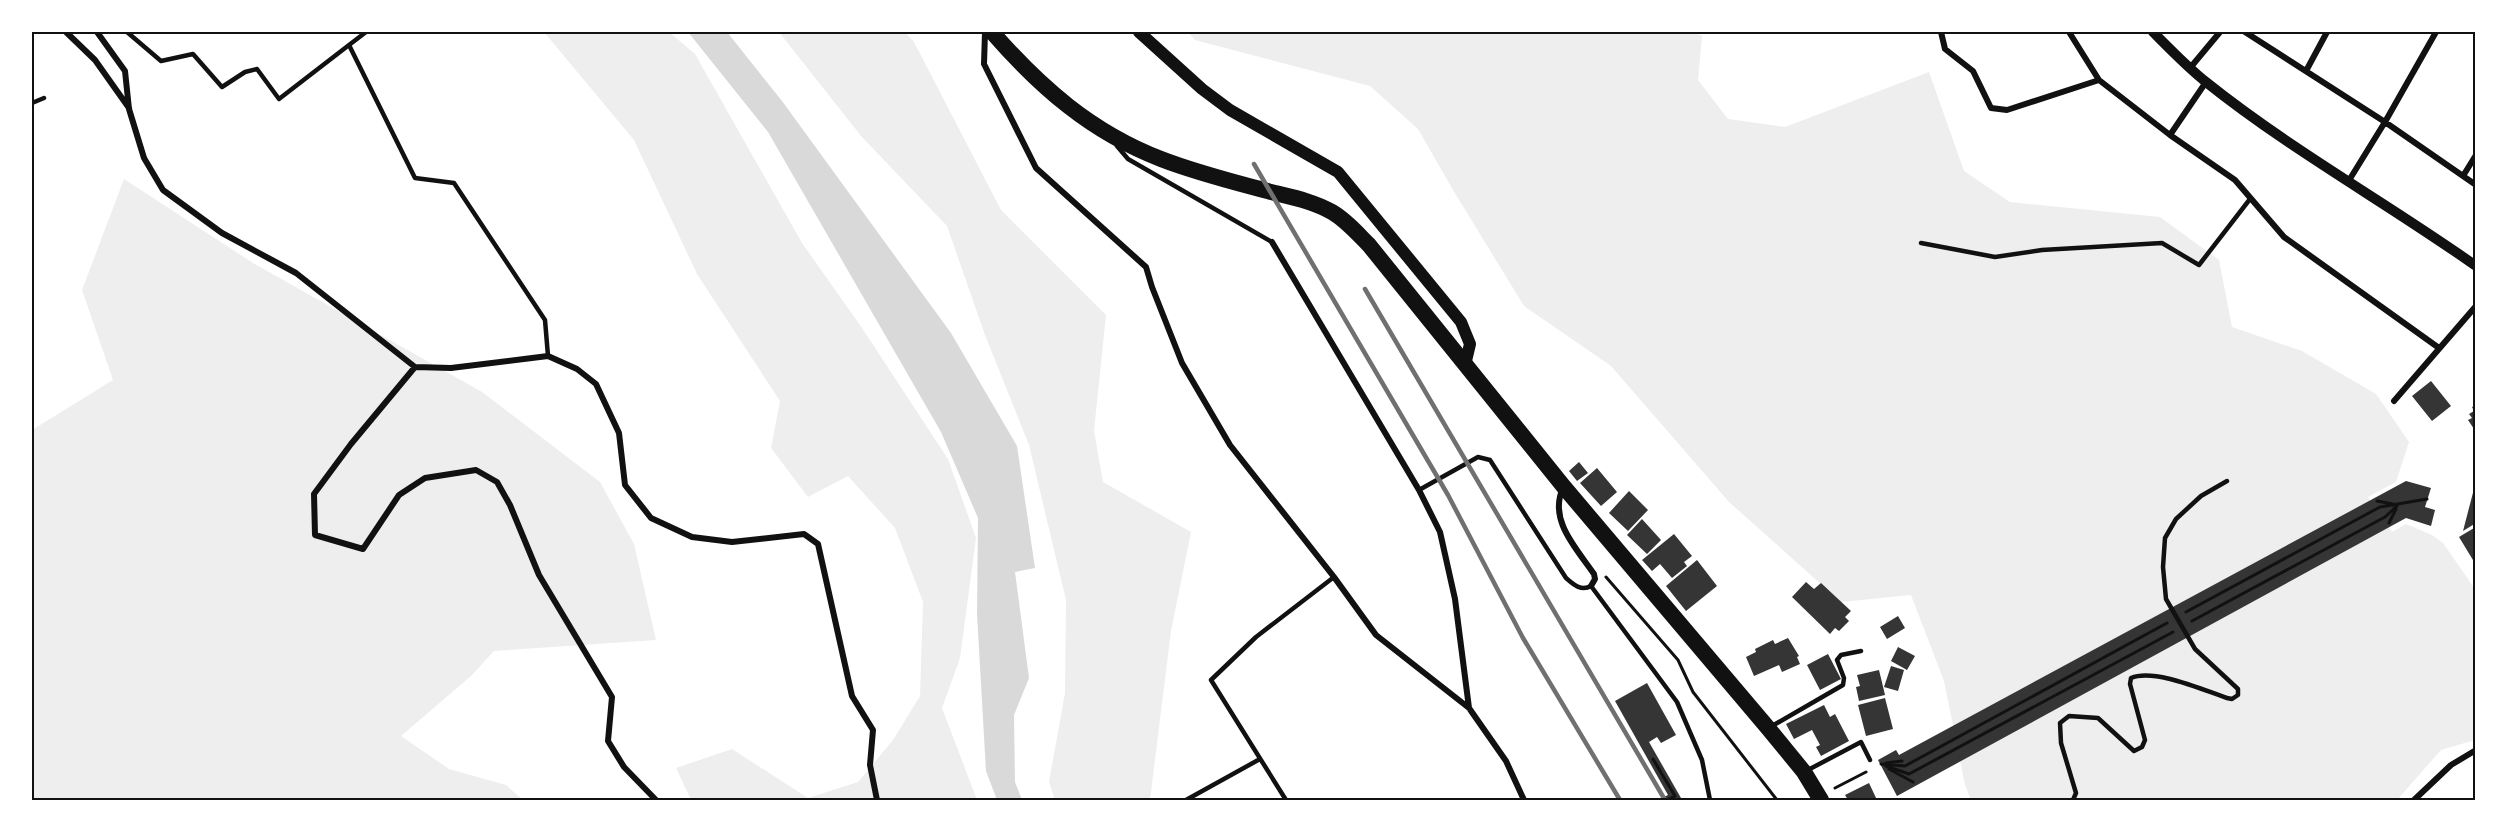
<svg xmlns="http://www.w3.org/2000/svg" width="2507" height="832" font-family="'Public Sans',sans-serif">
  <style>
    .green { fill: #eee }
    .water { fill: #d9d9d9 }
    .building { fill: #353535 }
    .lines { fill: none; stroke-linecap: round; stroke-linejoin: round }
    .path { stroke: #111; stroke-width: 3 }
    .service { stroke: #111; stroke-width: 4.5 }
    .minor { stroke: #111; stroke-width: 6 }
    .tertiary { stroke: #111; stroke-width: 10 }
    .secondary { stroke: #111; stroke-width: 12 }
    .trunk { stroke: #111; stroke-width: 16 }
    .rail { stroke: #707070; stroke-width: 4.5 }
    .neatline { fill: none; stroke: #111; stroke-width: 2 }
  </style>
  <rect width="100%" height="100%" fill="#fff"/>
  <path class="green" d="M544,32H669L695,54L802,243L862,328L948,459L976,538L960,658L942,708L977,800H691L676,768L732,749L808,798L858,782L893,740L920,696L923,602L895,528L848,476L808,497L771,448L780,401L697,274L634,140Z
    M779,32H905L914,42L1001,210L1106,315L1094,431L1103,482L1191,532L1171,631L1150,800H1055L1049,782L1065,693L1066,600L1029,445L985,335L947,226L861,136Z
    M1188,32H1694L1702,36L1698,80L1728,119L1785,127L1929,72L1964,171L2010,202L2160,217L2219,260L2232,327L2302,351L2376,394L2409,442L2396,482L2368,497L2392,532L2406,524L2432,535L2443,543L2475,589V740L2441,750L2397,800H1971L1965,785L1944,681L1911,595L1841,602L1729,502L1611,366L1524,306L1453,190L1418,129L1370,86L1195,40Z
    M124,179L253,263L482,392L600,482L634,544L656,640L494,651L471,676L401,736L449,769L506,785L523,800H32V430L113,380L82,290Z"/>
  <path class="water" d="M688,32H727L782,101L951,333L1017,446L1035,568L1015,572L1029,678L1014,715L1015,782L1022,800H997L986,771L977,614L978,518L941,432L768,132Z"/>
  <path class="building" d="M2431,381L2451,406L2432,421L2412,396Z
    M2476,405V432L2468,420L2472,418L2469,414L2474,411L2472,407Z
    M1579,462L1588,473L1577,481L1569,471Z
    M1597,468L1617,492L1601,506L1580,483Z
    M2406,481L2431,488L2425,507L2435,510L2431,526L2406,518L1897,796L1878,760L1896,750L1899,755Z
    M2475,485L2476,523L2463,531Z
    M1629,491L1648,510L1628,531L1609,513Z
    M1642,519L1661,540L1647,554L1627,535Z
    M2474,528L2476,530V565L2459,537Z
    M1674,534L1692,556L1684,562L1687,566L1672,578L1660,564L1652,571L1642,560Z
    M1697,560L1717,586L1686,611L1666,586Z
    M1806,582L1814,589L1821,583L1851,611L1845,617L1849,621L1839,631L1835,628L1830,634L1792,597Z
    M1898,616L1905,628L1887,639L1880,627Z
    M1788,638L1799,656L1797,657L1800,664L1782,672L1779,665L1754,676L1746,657L1756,652L1755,649L1773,640L1775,644Z
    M1898,647L1915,656L1907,670L1891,661Z
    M1828,654L1841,679L1820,690L1807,665Z
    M1891,666L1904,670L1898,691L1884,687Z
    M1879,670L1885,695L1859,701L1856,687L1860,686L1857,675Z
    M1647,683L1676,735L1661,743L1657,737L1649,742L1681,798L1677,800H1658L1668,795L1615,701Z
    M1885,698L1893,729L1866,736L1858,705Z
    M1824,705L1830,717L1835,714L1849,741L1821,756L1816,747L1820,745L1812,730L1794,739L1786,724Z
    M1869,783L1877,800H1848L1845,795Z"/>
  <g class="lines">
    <path class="path" d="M2377,501L2393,504
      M2389,523L2396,509
      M1606,577L1678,660L1693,692L1777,800
      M2186,612L2380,507L2427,499
      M2192,621L2385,517L2397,506
      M1653,759L1675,796L1667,800
      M1886,763L1902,761
      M1881,764L1905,766L2167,623
      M1886,766L1909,774L2173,632
      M1889,769L1913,782
      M1835,788L1866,772"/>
    <path class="service" d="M127,32L161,61L193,54L222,87L245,72L257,69L279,99L349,45
      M366,32L349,45L415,178L454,183L545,320L548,356
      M32,103L44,98
      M1117,146L1128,159L1272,242
      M1921,243L1995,257L2042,250L2162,243L2199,265L2250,199
      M1419,490L1478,457L1490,460L1566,578C1573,584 1581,592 1591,586L1677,702L1702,760L1710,800
      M1772,726L1843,685L1844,678L1837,660L1841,655L1861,651
      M1806,771L1861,742L1870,760
      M1186,800L1260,759
      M1286,800L1211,680L1256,637L1334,577
      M2073,800L2076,793L2061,743L2060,723L2069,716L2098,718L2134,751L2142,747L2145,740L2130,684L2131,678C2154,668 2203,690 2227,698L2232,699L2238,695V689L2195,649L2166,599L2163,567L2165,538L2176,519L2201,496L2227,481"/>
    <path class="minor" d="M66,32L95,60L129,108
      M97,32L125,71L129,109L144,158L163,190L222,233L296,273L415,367L451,368L548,356L577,369L596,384L619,433L625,485L651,518L692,537L732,542L804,534L818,544L852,696L873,730L870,765L877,800
      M985,32L984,64L1036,168L1146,267L1152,287L1182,363L1230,445L1334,577L1376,635L1469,708L1506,761L1524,800
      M1941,32L1945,49L1973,71L1991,108L2007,110L2099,80
      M2069,32L2099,80L2170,135L2206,82
      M2245,32L2385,122L2476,185
      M2190,68L2220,32
      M2306,71L2327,32
      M2170,135L2235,180L2284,237L2439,348
      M2463,176L2476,155
      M2348,182L2385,122L2436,32
      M1272,242L1419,490L1440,532L1455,599L1469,708
      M415,367L351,444L314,494L315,535L363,549L399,495L425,478L476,470L497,482L510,505L539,575L612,697L608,741L624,767L656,800
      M2394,401L2476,306
      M1563,488C1548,520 1577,549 1594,574L1595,579L1591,586
      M2414,800L2451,765L2476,750"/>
    <path class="tertiary" d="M2153,32C2170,49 2187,67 2206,82C2291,150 2387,203 2476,266"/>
    <path class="secondary" d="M1139,32L1202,89L1230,110L1338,172L1461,322L1470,344L1465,365"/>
    <path class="trunk" d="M992,32C1040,87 1091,132 1161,159C1197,173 1234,182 1271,192C1291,197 1313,201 1332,212C1346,220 1357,233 1369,245L1564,487L1768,728L1804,772L1821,800"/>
    <path class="rail" d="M1254,164L1448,495L1523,638L1620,800
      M1365,289L1665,800"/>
  </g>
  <rect width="2507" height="832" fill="none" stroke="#ffffff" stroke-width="66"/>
  <rect x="33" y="33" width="2441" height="766" class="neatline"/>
</svg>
